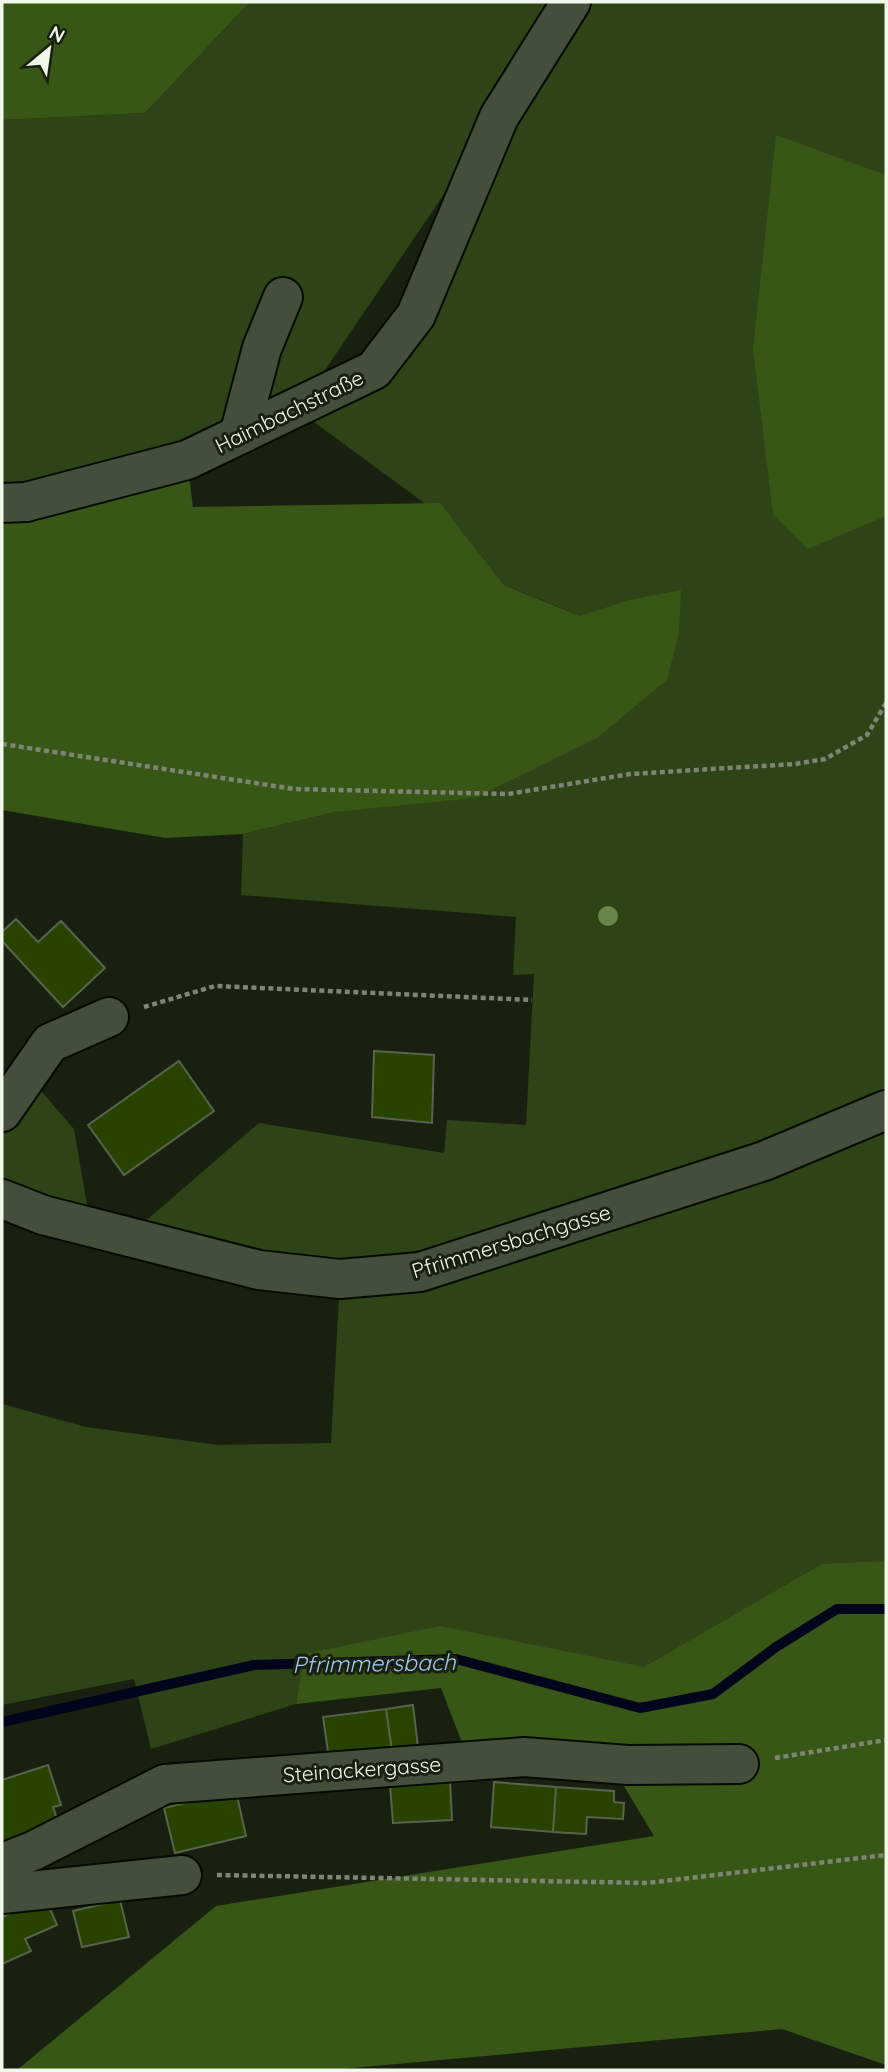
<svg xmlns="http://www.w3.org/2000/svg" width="888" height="2072" font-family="Quicksand,sans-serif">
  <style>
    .green { fill: #2e4316 }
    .forest { fill: #385615 }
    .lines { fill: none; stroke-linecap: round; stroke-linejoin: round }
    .stream { stroke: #00051c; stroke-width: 10 }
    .building { fill: #284300; stroke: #58634e; stroke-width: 2 }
    .minor-casing { stroke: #040b00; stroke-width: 42 }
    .path { stroke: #7d8576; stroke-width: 4.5; stroke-dasharray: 5 3.5; stroke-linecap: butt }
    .minor { stroke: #444f3b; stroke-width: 38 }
    .tree { fill: #68854c }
    .labels { text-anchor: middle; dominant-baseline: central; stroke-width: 6; stroke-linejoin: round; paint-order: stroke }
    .street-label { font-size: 21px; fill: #f0f7eb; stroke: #18210f }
    .water-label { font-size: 23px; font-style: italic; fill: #a1c9f6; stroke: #18210f }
  </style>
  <rect width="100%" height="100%" fill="#18210f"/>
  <path class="green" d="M250,2H558L459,172L302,404L2,504V120L145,113Z
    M581,2H886V1799L497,1638L304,1654L296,1704L151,1749L134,1679L2,1705V1404L86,1427L218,1445L331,1443L340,1279L127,1237L259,1123L444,1153L447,1120L526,1125L534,974L513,975L516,917L241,895L243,834L335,812L576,614L504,585L461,530L314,422L396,371L456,271L516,95Z
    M15,1061L74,1129L91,1228L2,1199V1083Z"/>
  <path class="forest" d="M2,2H250L145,113L2,120Z
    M776,135L886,175V516L808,549L773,515L753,349Z
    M187,460L193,507L440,503L504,585L580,616L629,600L681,590L679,633L667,680L597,738L475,798L335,812L243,834L165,838L2,810V504Z
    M886,1561V2065L782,2029L330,2070H17L216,1906L654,1836L619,1778L466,1753L441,1688L296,1704L304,1654L440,1626L644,1667L822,1564Z"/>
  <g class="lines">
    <path class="stream" d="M2,1722L254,1665L456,1659L640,1708L713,1694L776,1647L837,1609H886"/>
  </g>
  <path class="building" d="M16,919L38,942L61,921L105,968L63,1007L2,941V932Z
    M374,1051L434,1055L432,1123L372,1117Z
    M179,1061L214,1111L124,1175L88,1125Z
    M413,1705L418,1747L392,1751L386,1709Z
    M386,1709L392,1751L329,1759L323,1717Z
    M48,1765L61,1805L53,1807L59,1825L2,1844V1780Z
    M450,1781L452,1820L393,1823L390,1785Z
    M494,1782L556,1787L553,1832L491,1827Z
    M556,1787L614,1791V1802L624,1803L623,1819L587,1817L586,1834L553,1832Z
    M236,1791L246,1836L175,1853L164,1808Z
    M45,1897L57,1925L25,1939L31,1951L2,1964V1917Z
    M120,1900L129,1937L82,1947L73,1911Z"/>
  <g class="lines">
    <g class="minor-casing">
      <path id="minor" d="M239,435L262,348L283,297
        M2,503L26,502L187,460L374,370L416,315L499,117L571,2
        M2,1112L50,1043L109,1017
        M2,1199L43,1215L259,1270L340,1279L420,1272L764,1161L886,1110
        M2,1863L33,1851L165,1784L524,1757L628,1765L739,1764
        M2,1894L182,1875"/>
    </g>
    <path class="path" d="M2,744L294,789L508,794L630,774L795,764L825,759L867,735L886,703
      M144,1007L215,986L532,1000
      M775,1758L886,1740
      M217,1875L647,1883L886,1855"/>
    <use href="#minor" class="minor"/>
  </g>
  <circle class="tree" cx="608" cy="916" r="10"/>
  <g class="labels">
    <g class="street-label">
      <text transform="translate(289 411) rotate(-26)">Haimbachstraße</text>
      <text transform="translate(511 1241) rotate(-17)">Pfrimmersbachgasse</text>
      <text transform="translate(362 1769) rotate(-4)">Steinackergasse</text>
    </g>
    <g class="water-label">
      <text transform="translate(374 1663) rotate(-1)">Pfrimmersbach</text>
    </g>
  </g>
  <rect width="888" height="2072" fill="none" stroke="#f0f7eb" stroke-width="7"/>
  <g transform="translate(49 49) rotate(29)" stroke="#18210f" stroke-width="5" paint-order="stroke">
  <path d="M0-5L12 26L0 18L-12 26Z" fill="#f0f7eb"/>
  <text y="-10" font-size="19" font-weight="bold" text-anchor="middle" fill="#f0f7eb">N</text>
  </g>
</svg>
